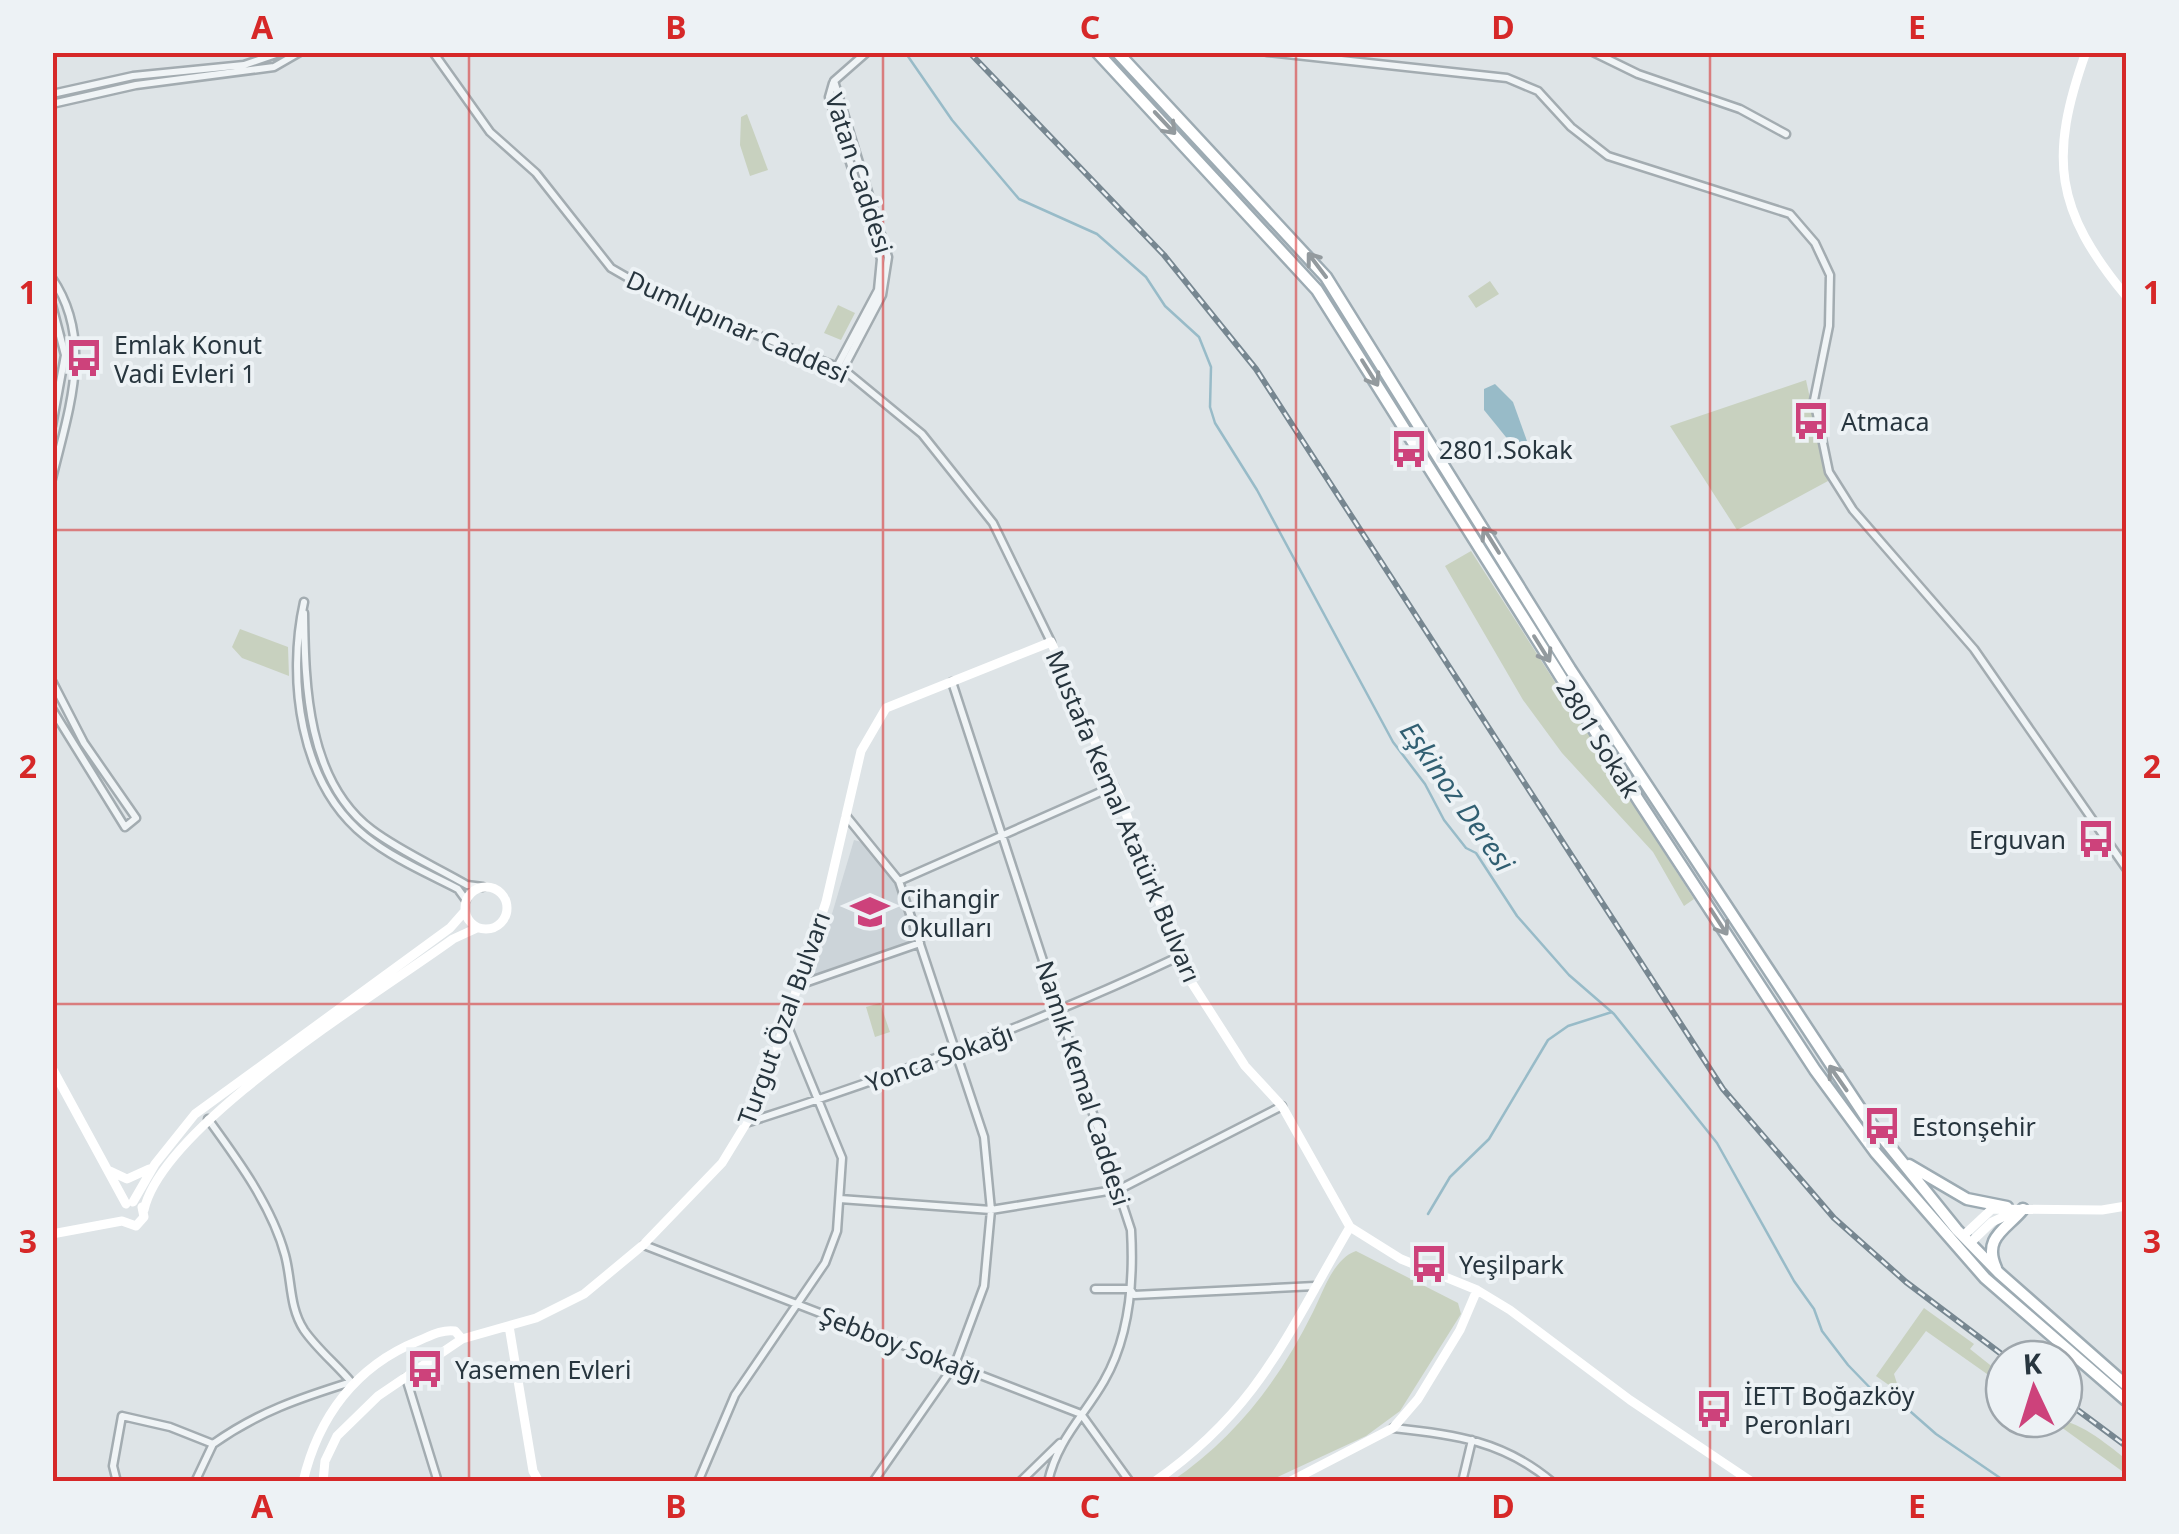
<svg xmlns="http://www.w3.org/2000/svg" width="2179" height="1534" font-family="'Noto Sans',sans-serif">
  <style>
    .built { fill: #ccd4d9 }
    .green { fill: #c8d1bf }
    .water { fill: #98bbc8 }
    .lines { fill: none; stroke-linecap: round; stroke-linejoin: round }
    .stream { stroke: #98bbc8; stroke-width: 2.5 }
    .street-casing { stroke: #a3acb1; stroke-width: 11 }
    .primary-casing { stroke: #9dabb3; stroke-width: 15 }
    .street { stroke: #f0f4f6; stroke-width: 6 }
    .secondary { stroke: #fff; stroke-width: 9 }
    .primary { stroke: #fff; stroke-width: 10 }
    .rail-casing { stroke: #778791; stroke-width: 6 }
    .rail { stroke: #edf2f5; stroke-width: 2.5; stroke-dasharray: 8; stroke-linecap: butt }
    .oneway { stroke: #939a9e }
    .grid { fill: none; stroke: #d62828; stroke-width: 2.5; stroke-opacity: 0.55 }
    .labels { text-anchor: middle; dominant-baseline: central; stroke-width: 8; stroke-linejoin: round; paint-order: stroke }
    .street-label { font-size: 25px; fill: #27353e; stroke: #edf2f5 }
    .poi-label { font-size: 25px; fill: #27353e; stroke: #edf2f5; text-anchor: start }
    .water-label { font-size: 28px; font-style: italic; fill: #315f72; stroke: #edf2f5 }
    .neatline { fill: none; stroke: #d62828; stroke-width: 4 }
    .grid-label { font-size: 32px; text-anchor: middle; font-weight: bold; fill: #d62828 }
  </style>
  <rect width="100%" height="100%" fill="#dee4e7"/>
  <path class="built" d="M854,840L869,844L899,881L921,943L812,981Z"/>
  <path class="green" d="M747,114L768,170L750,176L740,145L741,117Z
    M1490,281L1499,294L1476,308L1468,296Z
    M838,305L855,313L841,340L824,333Z
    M1806,380L1828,481L1737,530L1670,426Z
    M1471,551L1694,899L1684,906L1653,852L1562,753L1523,700L1445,566Z
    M240,629L288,647L289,676L242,658L232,647Z
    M880,1003L890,1032L875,1037L866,1007Z
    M1356,1251L1458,1303L1461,1314L1400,1411L1366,1436L1269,1481H1172C1235,1438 1279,1381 1313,1312C1323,1292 1333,1259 1356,1251Z
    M1924,1308L1974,1344L1970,1349L2004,1376V1386L1926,1331L1894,1374L1900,1393L1876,1376Z
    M2050,1419C2078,1419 2105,1443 2126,1459V1474Z"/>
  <path class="water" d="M1495,384L1513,402L1527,441L1514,447L1484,410V389Z"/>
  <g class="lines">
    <path class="stream" d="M905,52L952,120L1019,199L1097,234L1146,277L1165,306L1199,337L1211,367L1210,407L1215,423L1257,490L1393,742L1425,784L1444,820L1466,848L1476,853L1517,916L1569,975L1614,1014L1717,1143L1794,1281L1814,1309L1822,1331L1848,1365L1877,1395L1903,1405L1936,1434L2006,1482
      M1428,1214L1450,1177L1489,1139L1548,1040L1568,1026L1612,1012"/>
    <g class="street-casing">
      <path id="street" d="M433,52L490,132L536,173L611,268L663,298L843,369L922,434L993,523L1051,642
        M1267,52L1507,78L1538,91L1571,127L1608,156L1790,214L1815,243L1830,275L1829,326L1814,400L1829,472L1853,510L1974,649L2126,868
        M1593,52L1638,74L1740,109L1786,134
        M834,81L888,257L882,295L843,369
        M834,81L867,52
        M833,83L829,97L881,259L878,290L837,367
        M52,94L133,76L244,65L282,52
        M52,104L136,85L274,67L300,52
        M52,278C95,341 68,411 52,479
        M52,305L65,355L52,426
        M304,602C287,678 299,783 365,836C392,858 427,873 458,889L466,900
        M304,613C305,686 307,781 372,830C400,851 436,867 467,885L483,887
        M52,681L84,743L136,818L125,827L52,709
        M952,682L1131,1230C1134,1281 1130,1336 1104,1381C1084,1416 1057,1440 1048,1482
        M847,817L899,881L984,1137L991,1210L984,1286L955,1364L873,1482
        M899,881L1114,786
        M799,985L920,943
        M208,1119C237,1159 272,1206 285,1255C292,1281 289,1307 304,1330C317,1349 337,1365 351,1382C300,1398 258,1412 213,1444
        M749,1122C896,1075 1039,1023 1180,956
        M840,1199L991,1210L1120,1189L1282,1106
        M644,1245L1081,1414L1130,1482
        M1095,1289H1130L1134,1295L1315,1286
        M406,1378L438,1482
        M1393,1428C1453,1434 1504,1441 1552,1482
        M117,1482L113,1466L122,1416L170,1427L213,1444L195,1482
        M698,1482L735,1395L825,1263L837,1231L842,1158L786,1022
        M1020,1482L1060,1443
        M1462,1482L1472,1440"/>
    </g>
    <g class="primary-casing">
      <path id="primary" d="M1097,52L1317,290L1639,801L1815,1070L1876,1153L1985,1278L2126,1400
        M1117,52L1326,277L1570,669L1865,1116L1957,1230L1999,1273L2126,1385
        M1909,1165L1967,1199L2007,1207
        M1996,1268C1982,1237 2007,1229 2023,1209"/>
    </g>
    <use href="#street" class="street"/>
    <path class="secondary" d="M2086,52C2048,158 2055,210 2126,296
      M465 908a21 21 0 1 1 42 0a21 21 0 1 1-42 0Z
      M52,1068L126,1204
      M110,1171L127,1179L149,1169
      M133,1202L155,1164L195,1114L450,928L465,911
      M144,1210C163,1124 379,993 453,939L477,928
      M52,1234L122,1221L136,1226L144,1217L142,1207
      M1963,1236L1992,1209L2102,1210L2126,1206
      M1970,1243L1992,1222L2016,1211
      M509,1326L533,1471L539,1482
      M303,1482C318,1417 356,1366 418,1341C430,1336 442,1329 455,1331L462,1339
      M323,1482L325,1461L337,1436L378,1396L462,1339L536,1318L584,1294L643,1245L722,1163L747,1122L774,1057L826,902L861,751L886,708L1051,642L1122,803L1188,977L1245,1066L1282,1106L1350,1227L1401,1259L1477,1290L1510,1310L1630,1400L1752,1482
      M1154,1482C1260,1408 1287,1334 1350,1227
      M1289,1482L1393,1428L1418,1399L1460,1330L1477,1290"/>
    <use href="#primary" class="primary"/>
    <g class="rail-casing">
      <path id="rail" d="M969,52L1164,255L1256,369L1723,1089L1834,1218L1906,1282L2008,1359
        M2064,1400L2126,1446"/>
    </g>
    <use href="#rail" class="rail"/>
  </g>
  <defs><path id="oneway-shaft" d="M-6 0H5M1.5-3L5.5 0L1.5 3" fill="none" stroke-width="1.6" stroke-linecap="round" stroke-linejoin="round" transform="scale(2.5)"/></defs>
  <g class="oneway">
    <use href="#oneway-shaft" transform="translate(1165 123) rotate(47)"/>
    <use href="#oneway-shaft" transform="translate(1317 265) rotate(-127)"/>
    <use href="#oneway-shaft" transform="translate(1370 373) rotate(58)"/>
    <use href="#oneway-shaft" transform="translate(1491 540) rotate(-122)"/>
    <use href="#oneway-shaft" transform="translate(1542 649) rotate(58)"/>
    <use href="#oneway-shaft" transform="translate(1719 922) rotate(57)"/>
    <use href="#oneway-shaft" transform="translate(1838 1078) rotate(-125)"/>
  </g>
  <path class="grid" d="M469,52V1482M883,52V1482M1296,52V1482M1710,52V1482M52,530H2126M52,1004H2126"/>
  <defs>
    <g id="bus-bare" transform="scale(3)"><path d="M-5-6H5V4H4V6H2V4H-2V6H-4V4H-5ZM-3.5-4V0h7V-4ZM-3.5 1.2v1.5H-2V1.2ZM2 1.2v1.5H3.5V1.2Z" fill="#cd427b" stroke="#edf2f5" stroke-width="2.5" paint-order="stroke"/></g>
    <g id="school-bare" transform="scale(3)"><path d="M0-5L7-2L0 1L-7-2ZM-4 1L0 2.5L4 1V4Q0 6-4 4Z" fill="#cd427b" stroke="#edf2f5" stroke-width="2.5" paint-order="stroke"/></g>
  </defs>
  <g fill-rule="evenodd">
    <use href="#bus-bare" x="84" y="358"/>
    <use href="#bus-bare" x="1811" y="421"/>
    <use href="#bus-bare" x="1409" y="449"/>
    <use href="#bus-bare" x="2096" y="839"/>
    <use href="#school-bare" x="870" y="912"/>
    <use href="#bus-bare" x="1882" y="1126"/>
    <use href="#bus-bare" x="1429" y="1264"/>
    <use href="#bus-bare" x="425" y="1369"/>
    <use href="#bus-bare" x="1714" y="1409"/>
  </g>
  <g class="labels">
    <g class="street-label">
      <text transform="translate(860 173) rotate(72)">Vatan Caddesi</text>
      <text transform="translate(738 326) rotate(24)">Dumlupınar Caddesi</text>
      <text transform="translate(1599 738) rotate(58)">2801 Sokak</text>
      <text transform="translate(1124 816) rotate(67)">Mustafa Kemal Atatürk Bulvarı</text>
      <text transform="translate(783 1018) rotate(-70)">Turgut Özal Bulvarı</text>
      <text transform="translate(939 1057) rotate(-20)">Yonca Sokağı</text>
      <text transform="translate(1084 1083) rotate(72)">Namık Kemal Caddesi</text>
      <text transform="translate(901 1344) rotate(21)">Şebboy Sokağı</text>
    </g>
    <g class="poi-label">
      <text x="114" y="344">Emlak Konut<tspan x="114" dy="29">Vadi Evleri 1</tspan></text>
      <text x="1841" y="421">Atmaca</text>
      <text x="1439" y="449">2801.Sokak</text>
      <text x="2066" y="839" text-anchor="end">Erguvan</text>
      <text x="900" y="898">Cihangir<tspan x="900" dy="29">Okulları</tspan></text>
      <text x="1912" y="1126">Estonşehir</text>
      <text x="1459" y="1264">Yeşilpark</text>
      <text x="455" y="1369">Yasemen Evleri</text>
      <text x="1744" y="1395">İETT Boğazköy<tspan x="1744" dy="29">Peronları</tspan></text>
    </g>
    <g class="water-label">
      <text transform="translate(1458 796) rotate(55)">Eşkinoz Deresi</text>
    </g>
  </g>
  <rect width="2179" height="1534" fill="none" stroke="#edf2f5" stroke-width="110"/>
  <g transform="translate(2034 1389) rotate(356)"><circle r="48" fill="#edf2f5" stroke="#9ea6ac" stroke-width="2.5"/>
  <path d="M0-8L18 38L0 25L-18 38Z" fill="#cd427b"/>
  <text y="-15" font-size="28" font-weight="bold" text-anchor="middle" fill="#27353e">K</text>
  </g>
  <rect x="55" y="55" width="2069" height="1424" class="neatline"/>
  <g class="grid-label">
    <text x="262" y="39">A</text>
    <text x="676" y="39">B</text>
    <text x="1090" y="39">C</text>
    <text x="1503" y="39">D</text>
    <text x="1917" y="39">E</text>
    <text x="28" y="304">1</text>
    <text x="2152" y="304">1</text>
    <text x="28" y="778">2</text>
    <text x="2152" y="778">2</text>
    <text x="28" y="1253">3</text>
    <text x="2152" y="1253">3</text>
    <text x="262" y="1518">A</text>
    <text x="676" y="1518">B</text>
    <text x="1090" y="1518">C</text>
    <text x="1503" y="1518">D</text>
    <text x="1917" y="1518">E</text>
  </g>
</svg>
